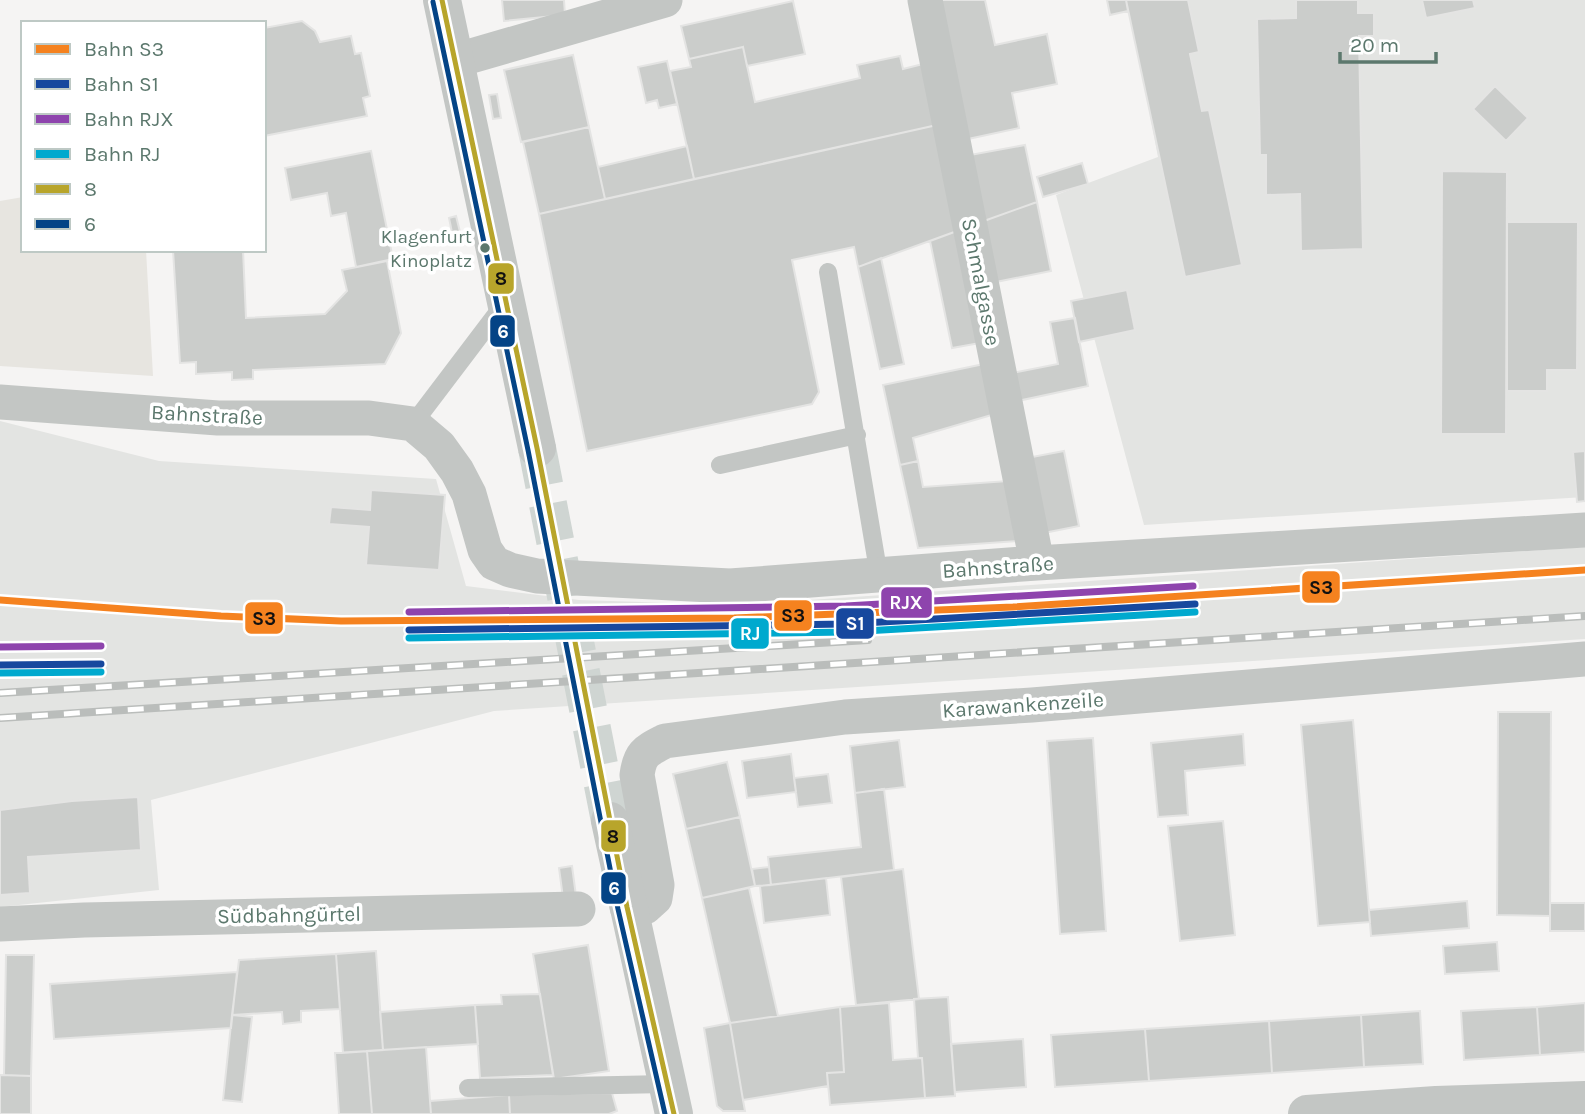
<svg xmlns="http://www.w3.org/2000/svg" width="1585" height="1114" font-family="Karla,sans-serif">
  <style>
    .built { fill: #e3e4e2 }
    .green { fill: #e7e5e0 }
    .building { fill: #cbcdcb; stroke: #e4e4e3; stroke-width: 2 }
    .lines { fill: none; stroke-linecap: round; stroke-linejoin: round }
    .tertiary-tunnel { stroke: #cfd5d2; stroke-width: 38; stroke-dasharray: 38 19; stroke-linecap: butt }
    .service { stroke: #c3c6c4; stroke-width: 18 }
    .minor { stroke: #c3c6c4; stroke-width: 35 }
    .tertiary { stroke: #c3c6c4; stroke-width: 38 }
    .rail-casing { stroke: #babdbb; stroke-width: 8 }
    .rail { stroke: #fff; stroke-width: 5; stroke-dasharray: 16; stroke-linecap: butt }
    .bus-1-casing { stroke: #fff; stroke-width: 10 }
    .bus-2-casing { stroke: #fff; stroke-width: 10 }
    .bus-1 { stroke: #b8a52b; stroke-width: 5 }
    .bus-2 { stroke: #044486; stroke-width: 5 }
    .rail-1-casing { stroke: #fff; stroke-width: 12 }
    .rail-2-casing { stroke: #fff; stroke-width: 12 }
    .rail-3-casing { stroke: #fff; stroke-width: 12 }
    .rail-4-casing { stroke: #fff; stroke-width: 12 }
    .rail-1 { stroke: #f5821f; stroke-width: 7 }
    .rail-2 { stroke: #17489e; stroke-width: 7 }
    .rail-3 { stroke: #8e44ad; stroke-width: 7 }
    .rail-4 { stroke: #00a9ce; stroke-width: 7 }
    .bus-dot { fill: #5c786d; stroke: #fff; stroke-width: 2.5 }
    .labels { text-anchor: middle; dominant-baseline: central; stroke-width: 7; stroke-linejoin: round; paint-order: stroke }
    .bus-label { font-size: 19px; fill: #5c786d; stroke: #fff; text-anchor: end }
    .street-label { font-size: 21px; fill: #5c786d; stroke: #fff }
    .line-badge { stroke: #fff; stroke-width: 2.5 }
    .badge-label { font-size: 19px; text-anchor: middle; font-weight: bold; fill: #fff }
    .pale-badge-label { font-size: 19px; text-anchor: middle; font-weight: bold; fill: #111 }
  </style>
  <rect width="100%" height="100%" fill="#f5f4f3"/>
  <path class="built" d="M1128,0H1585V497L1144,525L1056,195L1158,157Z
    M0,421L159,461L436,479L466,586L579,600L737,605L1585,547V639L494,711L151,800L159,890L0,907Z"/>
  <path class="green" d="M23,197V250H146L153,376L0,366V201Z"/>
  <path class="building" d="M502,0H564L565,15L504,21Z
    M938,0H985L995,45L1047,34L1057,84L1012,93L1019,128L968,139Z
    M1107,0H1126L1128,11L1110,15Z
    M1126,0H1188L1199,52L1190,54L1202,111L1209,110L1242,265L1185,277Z
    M1296,0H1358V13H1374V36H1359L1363,249L1301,251L1300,194L1266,195V155H1260L1257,19L1296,18Z
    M1422,0H1473L1475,8L1426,18Z
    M793,1L805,54L747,66L743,47L689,59L681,26Z
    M302,21L315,31L320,42L351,36L355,54L361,53L370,96L363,98L367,116L264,136V28Z
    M743,47L755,102L860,78L857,65L900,56L903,69L923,64L937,125L694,179L670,71L691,67L689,59Z
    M573,55L589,127L521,142L504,70Z
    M667,61L677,104L659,108L657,100L646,103L638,67Z
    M1495,86L1528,118L1506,141L1473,109Z
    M497,94L501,118L493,119L489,95Z
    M937,125L957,231L858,267L854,247L792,260L819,392L812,404L587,451L539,214Z
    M589,127L605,199L539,214L523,142Z
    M1025,145L1037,202L984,221L970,155Z
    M687,146L694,179L605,199L598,167Z
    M371,151L393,259L356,267L346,213L331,216L327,193L291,200L285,168Z
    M1082,163L1088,184L1043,197L1037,177Z
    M1442,171L1507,172L1506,434H1441Z
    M1037,202L1051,271L996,282L984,221Z
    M456,216L462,240L454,242L449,218Z
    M1507,222H1578L1577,370H1547V391H1507Z
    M957,231L980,343L952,348L930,241Z
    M173,250H243L246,318L325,314L347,291L342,270L387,261L401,333L385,364L253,370V379L232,380V372L196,374V362L180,363Z
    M881,258L904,364L880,369L858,267Z
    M1127,290L1135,330L1079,342L1071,301Z
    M1075,318L1088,386L1013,402L1007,374L1058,364L1050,322Z
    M984,364L995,414L913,438L918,461L900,465L883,385Z
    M1064,451L1079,526L1039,534L1032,457Z
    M1585,451V501L1577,502L1573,452Z
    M918,461L923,487L1008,481L1018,541L918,548L900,465Z
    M371,490L445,495L439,570L366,565L369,527L329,524L331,507L370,510Z
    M1498,712H1551L1550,916L1497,915Z
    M1353,720L1370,922L1318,926L1301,725Z
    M1243,734L1245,765L1185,771L1188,815L1158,817L1151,743Z
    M1093,738L1106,931L1060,934L1047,741Z
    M899,740L905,787L855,793L850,746Z
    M791,754L796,792L747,798L742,761Z
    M727,762L740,817L686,829L673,774Z
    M828,774L832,803L798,807L794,778Z
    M884,789L894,870L771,885L768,857L861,847L855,793Z
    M138,797L141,850L28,857L30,893L0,895V810L72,801Z
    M740,817L755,886L702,898L686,829Z
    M1223,821L1235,935L1180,941L1168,826Z
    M572,866L576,896L563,898L559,868Z
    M769,867L771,885L755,886L752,869Z
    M903,869L919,999L856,1005L841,877Z
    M826,878L830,915L764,923L760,886Z
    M749,888L778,1016L730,1023L702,898Z
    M1467,901L1469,928L1371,936L1369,910Z
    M1550,903H1585V931H1550Z
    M1497,942L1499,971L1445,974L1443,946Z
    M588,945L609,1071L554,1079L533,954Z
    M376,951L383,1050L343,1053L336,954Z
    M336,954L340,1009L301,1011V1022L283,1024L282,1012L232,1015L239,960Z
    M6,955H34L31,1076L4,1075Z
    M237,972L231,1028L54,1039L50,984Z
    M540,994L553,1075L480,1078L475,1005L502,1004L501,995Z
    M948,997L955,1096L925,1098L922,1058H918L914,999Z
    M889,1003L893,1060L922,1058L925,1098L830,1105L827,1073L844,1072L840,1007Z
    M1585,1003V1052L1540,1055L1537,1007Z
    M475,1005L478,1044L383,1050L380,1012Z
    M840,1007L844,1072L827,1073L828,1086L743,1100L730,1023Z
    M1537,1007L1540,1055L1464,1060L1461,1011Z
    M1420,1011L1423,1064L1364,1067L1361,1015Z
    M232,1015L252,1017L242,1102L223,1100Z
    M1361,1015L1364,1067L1272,1073L1269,1021Z
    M1269,1021L1272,1073L1149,1081L1145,1029Z
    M730,1023L743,1100L745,1111H723L717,1106L704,1028Z
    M1145,1029L1149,1081L1055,1087L1051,1035Z
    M1023,1039L1026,1087L955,1092L951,1044Z
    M426,1047L431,1114H372L367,1051Z
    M367,1051L372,1114H339L335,1053Z
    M0,1075L31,1076V1114H0Z
    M612,1093L617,1111L609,1114H510L509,1095Z
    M509,1095L510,1114H431L430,1101Z"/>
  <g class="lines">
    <path class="tertiary-tunnel" d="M537,448L610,821"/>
    <path class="service" d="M828,272L879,576
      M413,424L504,304
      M720,465L857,435
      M468,1088L666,1084"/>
    <path class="minor" d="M925,0L1037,563
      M454,61L665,0
      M0,402L218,418H369L413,424L439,446L457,471L469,494L485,550L494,563L510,570L537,576L730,586L1037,563L1585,530
      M627,907H645L655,898L657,885L637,775C640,753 646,751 665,741L845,717L1032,705L1585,659
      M0,924L84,920L578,909"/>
    <path class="tertiary" d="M442,0L537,448
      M610,821L674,1114
      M1307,1114L1436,1105L1585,1100"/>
    <g class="rail-casing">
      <path id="rail" d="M0,693L868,640
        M0,718L1585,616"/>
    </g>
    <use href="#rail" class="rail"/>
    <g class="bus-1-casing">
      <path id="bus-1" d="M442,0L537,448L627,907L674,1114"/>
    </g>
    <g class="bus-2-casing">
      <path id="bus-2" d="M433,2L528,450L618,909L665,1114"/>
    </g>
    <use href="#bus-1" class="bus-1"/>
    <use href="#bus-2" class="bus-2"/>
    <g class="rail-1-casing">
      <path id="rail-1" d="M0,600L221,616L341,621L734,618L1013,607L1585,570"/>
    </g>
    <g class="rail-2-casing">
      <path id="rail-2" d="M409,630L846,624L1195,604
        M0,665L101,664"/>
    </g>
    <g class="rail-3-casing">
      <path id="rail-3" d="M409,612L846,606L1193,586
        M0,647L101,646"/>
    </g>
    <g class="rail-4-casing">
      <path id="rail-4" d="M409,638L847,632L1195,612
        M0,673L101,672"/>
    </g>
    <use href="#rail-1" class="rail-1"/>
    <use href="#rail-2" class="rail-2"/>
    <use href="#rail-3" class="rail-3"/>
    <use href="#rail-4" class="rail-4"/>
  </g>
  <circle class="bus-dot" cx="485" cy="248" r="6"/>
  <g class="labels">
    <g class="bus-label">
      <text x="472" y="237">Klagenfurt<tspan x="472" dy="24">Kinoplatz</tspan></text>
    </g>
    <g class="street-label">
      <text transform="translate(981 282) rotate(79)">Schmalgasse</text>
      <text transform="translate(207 415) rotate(3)">Bahnstraße</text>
      <text transform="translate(998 567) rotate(-4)">Bahnstraße</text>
      <text transform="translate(1023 705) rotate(-4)">Karawankenzeile</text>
      <text transform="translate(289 915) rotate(-1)">Südbahngürtel</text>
    </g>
  </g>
  <g class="line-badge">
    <rect x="487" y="262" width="28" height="33" rx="7" fill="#b8a52b"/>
    <rect x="489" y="314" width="27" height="34" rx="7" fill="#044486"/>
    <rect x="1301" y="570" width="40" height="34" rx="7" fill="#f5821f"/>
    <rect x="880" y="586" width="53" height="33" rx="7" fill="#8e44ad"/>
    <rect x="773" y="599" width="40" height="33" rx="7" fill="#f5821f"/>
    <rect x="244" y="601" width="40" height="34" rx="7" fill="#f5821f"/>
    <rect x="835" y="607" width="40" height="33" rx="7" fill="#17489e"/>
    <rect x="730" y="617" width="40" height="33" rx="7" fill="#00a9ce"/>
    <rect x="600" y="819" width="27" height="34" rx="7" fill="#b8a52b"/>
    <rect x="600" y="871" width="27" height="34" rx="7" fill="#044486"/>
  </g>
  <g class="badge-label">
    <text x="503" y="338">6</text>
    <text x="906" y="609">RJX</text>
    <text x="855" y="630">S1</text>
    <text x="750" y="640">RJ</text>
    <text x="614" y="895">6</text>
  </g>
  <g class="pale-badge-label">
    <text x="501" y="285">8</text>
    <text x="1321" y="594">S3</text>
    <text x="793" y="622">S3</text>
    <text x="264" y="625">S3</text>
    <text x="613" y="843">8</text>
  </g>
  <rect x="21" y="21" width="245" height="231" fill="#ffffff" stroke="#bec9c5" stroke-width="2"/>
  <rect x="35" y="44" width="35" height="10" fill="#f5821f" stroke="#bec9c5" stroke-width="2"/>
  <text x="84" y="56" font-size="21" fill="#5c786d">Bahn S3</text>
  <rect x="35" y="79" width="35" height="10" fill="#17489e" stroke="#bec9c5" stroke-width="2"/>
  <text x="84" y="91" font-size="21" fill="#5c786d">Bahn S1</text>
  <rect x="35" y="114" width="35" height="10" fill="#8e44ad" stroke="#bec9c5" stroke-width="2"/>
  <text x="84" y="126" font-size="21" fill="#5c786d">Bahn RJX</text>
  <rect x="35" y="149" width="35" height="10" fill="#00a9ce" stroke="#bec9c5" stroke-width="2"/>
  <text x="84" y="161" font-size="21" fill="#5c786d">Bahn RJ</text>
  <rect x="35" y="184" width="35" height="10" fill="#b8a52b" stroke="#bec9c5" stroke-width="2"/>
  <text x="84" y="196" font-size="21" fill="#5c786d">8</text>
  <rect x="35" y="219" width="35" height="10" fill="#044486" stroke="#bec9c5" stroke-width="2"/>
  <text x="84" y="231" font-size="21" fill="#5c786d">6</text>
  <path d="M1340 52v10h96v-10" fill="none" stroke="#5c786d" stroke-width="3.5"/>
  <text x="1350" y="52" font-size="21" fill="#5c786d" stroke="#ffffff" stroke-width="5" paint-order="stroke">20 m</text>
</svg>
